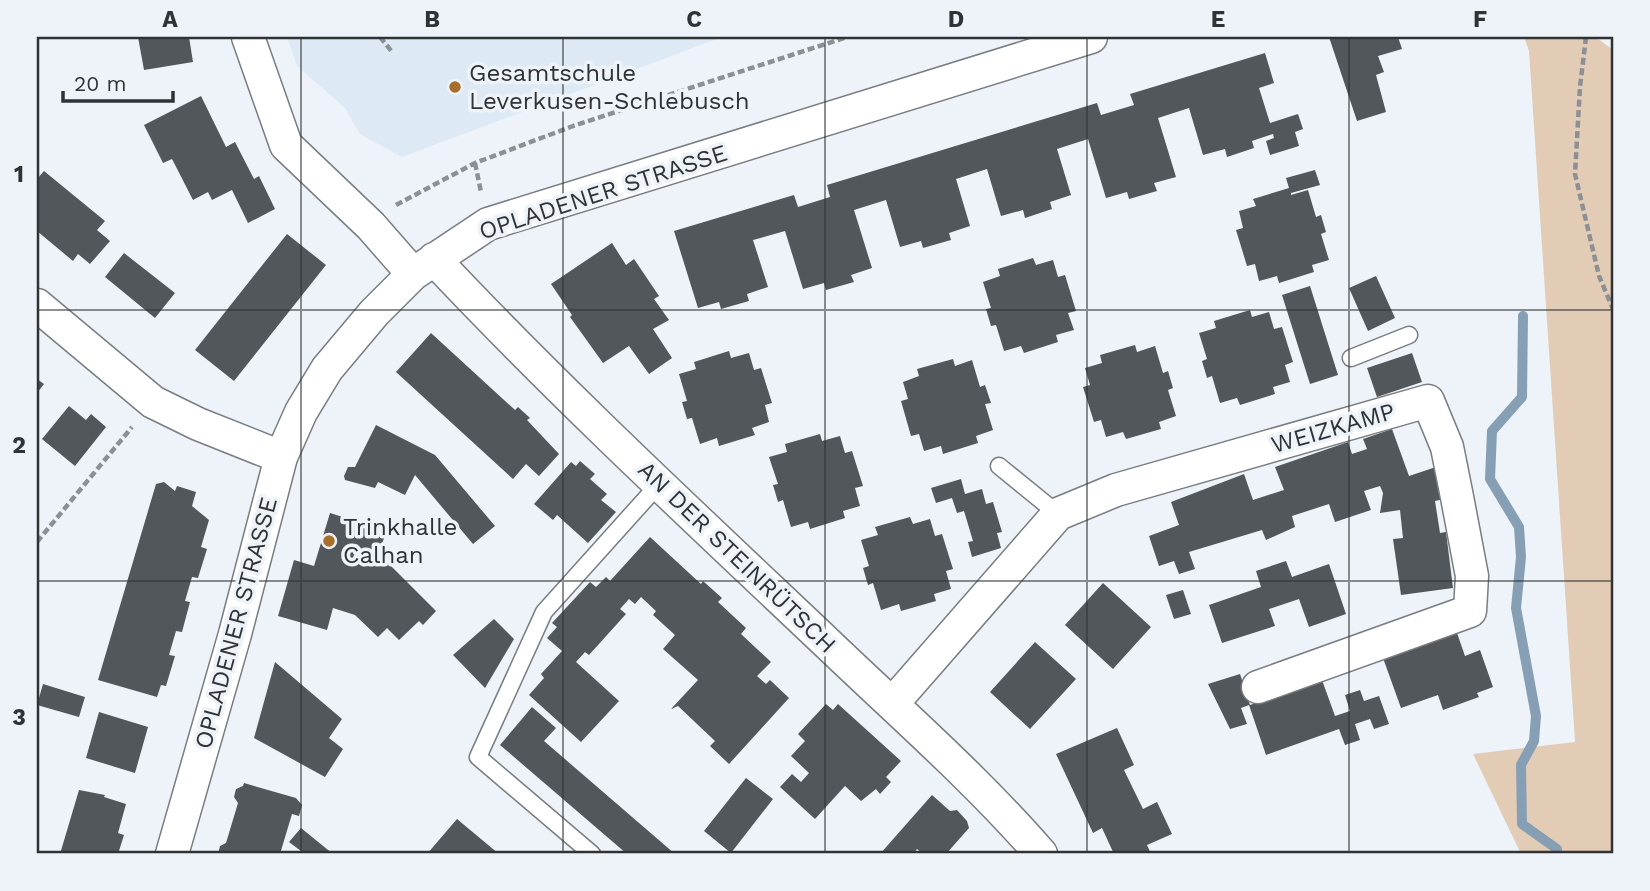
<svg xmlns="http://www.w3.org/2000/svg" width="1650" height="891" font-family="'Work Sans',sans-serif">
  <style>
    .built { fill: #dde9f4 }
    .green { fill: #e3ccb6 }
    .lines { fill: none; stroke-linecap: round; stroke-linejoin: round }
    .stream { stroke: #879fb5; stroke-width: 10 }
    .building { fill: #52575b }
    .service-casing { stroke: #787d82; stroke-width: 19 }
    .minor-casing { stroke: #787d82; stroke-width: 35 }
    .path { stroke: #8c9094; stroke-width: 4.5; stroke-dasharray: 7 3.5; stroke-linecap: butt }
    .service { stroke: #fff; stroke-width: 16 }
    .minor { stroke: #fff; stroke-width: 32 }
    .grid { fill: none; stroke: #303335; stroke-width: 2; stroke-opacity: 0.55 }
    .poi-dot { fill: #a76e2c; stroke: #edf3f8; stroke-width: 2.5 }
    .labels { text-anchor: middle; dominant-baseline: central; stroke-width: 7; stroke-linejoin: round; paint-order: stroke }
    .poi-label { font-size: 24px; fill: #303335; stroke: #edf3f8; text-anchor: start }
    .street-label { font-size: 24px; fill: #303335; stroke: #edf3f8 }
    .neatline { fill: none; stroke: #303335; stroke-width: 2.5 }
    .grid-label { font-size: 23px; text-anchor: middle; font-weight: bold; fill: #303335 }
  </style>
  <rect width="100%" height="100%" fill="#edf3f8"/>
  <path class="built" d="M287,37H722L402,157L360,134L345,108L297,66Z"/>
  <path class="green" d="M1524,37H1596L1613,50V854H1521L1473,754L1575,742L1529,51Z"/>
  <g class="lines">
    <path class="stream" d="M1523,316L1522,397L1492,431L1490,479L1519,527L1521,557L1516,608L1536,716L1534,741L1521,765L1522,824L1557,849L1556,854"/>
  </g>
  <path class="building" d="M138,37H189L193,62L144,70Z
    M1329,37H1398L1402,49L1378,56L1384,72L1376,75L1386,112L1357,121Z
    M1265,53L1274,83L1259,88L1270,123L1298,114L1303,129L1295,132L1299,146L1270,155L1266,141L1274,138L1273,134L1252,141L1254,148L1227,157L1225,149L1203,155L1189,108L1158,118L1176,177L1154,183L1157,191L1129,199L1127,192L1106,198L1088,139L1057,149L1071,195L1050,202L1052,209L1025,218L1023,210L1001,216L987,169L956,179L970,226L949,233L951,240L923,248L921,241L900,247L886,200L854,210L872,268L851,275L854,282L826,290L824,283L803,289L785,231L753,240L768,287L747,294L749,301L721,309L719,302L698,308L674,231L794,195L798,207L830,197L827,185L1097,103L1101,115L1134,105L1130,94Z
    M201,96L226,147L235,142L254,179L259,176L275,209L248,223L232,190L212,200L208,192L193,200L172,159L163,163L144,125Z
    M1315,170L1320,185L1291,193V195L1308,190L1316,217L1321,215L1326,232L1321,234L1329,260L1312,265L1314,272L1279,283L1277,276L1259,281L1255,264L1247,266L1236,230L1243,228L1239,211L1256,206L1253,199L1289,188L1286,178Z
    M44,171L105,221L97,230L110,241L90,264L78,254L73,261L37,231V179Z
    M287,234L326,265L234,381L195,350Z
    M612,243L626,265L634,259L659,296L654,299L669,320L653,329L672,358L649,374L629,346L603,363L570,317L572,315L551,284Z
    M124,253L175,293L155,318L105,277Z
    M1033,258L1036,265L1053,260L1058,277L1065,275L1076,311L1068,313L1074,330L1056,335L1058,342L1024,353L1021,346L1004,351L996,325L991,326L986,309L991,308L983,282L1000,276L998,269Z
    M1376,276L1395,318L1368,331L1349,288Z
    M1310,286L1338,375L1310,384L1282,295Z
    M1250,310L1252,317L1269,312L1274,329L1282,327L1293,362L1285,365L1290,382L1273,387L1275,394L1240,405L1237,398L1220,403L1212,376L1207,378L1202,361L1207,359L1199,333L1216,328L1214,321Z
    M431,333L515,410L518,407L530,418L527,420L559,454L539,476L526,464L513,479L396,372Z
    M1135,345L1137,352L1155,346L1163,373L1168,371L1173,388L1168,390L1176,416L1159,422L1161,429L1126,439L1123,432L1106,437L1101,420L1094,422L1083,387L1090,385L1085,368L1102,363L1100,355Z
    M729,351L731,358L749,353L754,370L761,368L772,403L765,405L769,422L752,428L755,435L719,446L717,438L700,444L692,418L687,419L682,402L687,401L679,374L696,369L694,362Z
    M1412,353L1422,382L1377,397L1367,368Z
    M953,359L955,366L972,360L980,387L985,385L991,403L985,404L993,430L976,436L978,443L943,454L941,446L924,451L919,434L911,436L901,401L908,399L903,382L919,376L917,369Z
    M37,379L44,384L37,393Z
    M69,406L86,420L91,414L106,427L75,466L42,439Z
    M376,425L435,455L495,526L473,544L415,475L405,495L378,482L375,488L345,480L344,476L348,467H355Z
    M1392,429L1409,476L1436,467L1444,499L1435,501L1440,533L1446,532L1453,588L1401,595L1393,539L1403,538L1400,510L1380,513L1383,493L1380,486L1364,491L1371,510L1335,522L1329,504L1292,516L1295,527L1266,540L1262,530L1189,552L1195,569L1179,574L1174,561L1159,566L1149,536L1179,525L1171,502L1244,474L1253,500L1284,490L1275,467L1348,442L1352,454L1367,449L1363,439Z
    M820,434L822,441L840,436L845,453L852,451L863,486L855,488L860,506L843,511L845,518L810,529L808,522L791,527L783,500L778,502L773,485L778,484L769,457L787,452L785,444Z
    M580,461L595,474L590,479L607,494L601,500L616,512L588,543L557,515L553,520L534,504L571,462L576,466Z
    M961,479L965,494L982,489L986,504L993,502L1002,532L997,533L1001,548L972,557L968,542L973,541L964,511L957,513L952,498L936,503L931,488Z
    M164,482L175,491L177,486L196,492L192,506L209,520L201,547L207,549L198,578L192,577L185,601L190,602L182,632L176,631L169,655L175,656L166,686L161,685L157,697L98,680L156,484Z
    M330,513L387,531L377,556L383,558L436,611L423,625L419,621L399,640L387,628L378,637L355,615L333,608L327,630L278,616L294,560L314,566Z
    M910,517L913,524L930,519L935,536L942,534L953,569L946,571L951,589L934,594L936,601L901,611L899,604L881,610L873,583L868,585L863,568L869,566L861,540L878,535L875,527Z
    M650,537L701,584L703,581L722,598L718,602L746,628L741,634L771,662L757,676L766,684L770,680L789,698L729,764L710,746L715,741L678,706L671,709L698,680L663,649L675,635L653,615L656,611L641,597L635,604L629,599L620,609L626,614L589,655L585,652L576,662L619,701L581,742L529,695L544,678L541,674L562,651L547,638L557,627L552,623L590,582L596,587L606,577L610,581Z
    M1286,561L1292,577L1329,564L1346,614L1309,627L1299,599L1269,609L1275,626L1222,643L1209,605L1261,587L1256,571Z
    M1103,583L1151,627L1113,669L1065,625Z
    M1183,590L1191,614L1174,619L1166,595Z
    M494,619L514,639L485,688L453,655Z
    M1457,633L1465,656L1480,650L1493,687L1477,693L1479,697L1443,710L1438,695L1401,708L1383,658Z
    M1035,642L1076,679L1030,729L990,692Z
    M275,662L342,719L329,738L343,749L325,777L254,738Z
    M1240,674L1250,705L1322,680L1335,716L1350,711L1345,695L1360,690L1364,701L1379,696L1389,724L1374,729L1370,719L1355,724L1360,740L1345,745L1339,729L1266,755L1249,705L1241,708L1247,724L1230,729L1208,684Z
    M43,684L85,697L79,717L37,705Z
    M826,704L833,710L838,704L901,761L886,777L891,782L880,794L876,789L861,801L845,786L815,819L780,787L792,774L801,782L809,773L791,756L805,741L798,734Z
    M532,707L556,728L544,741L675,854H627L500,745Z
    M99,712L148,727L135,773L86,758Z
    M1117,728L1134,765L1124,770L1143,809L1157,802L1172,834L1147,845L1151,854H1114L1102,828L1093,833L1056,754Z
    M746,778L773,799L731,853L704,831Z
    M244,783L296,798L302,805L299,816L292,814L280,854H218L220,846L226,843L238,803L234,797L236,789L243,786Z
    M79,790L105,795L104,797L126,804L118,833L124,835L118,854H60Z
    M932,795L950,811L957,810L967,821L969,828L946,854H923L917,849L913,854H880Z
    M457,819L499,854H427Z
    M301,828L333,854H305L289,842Z"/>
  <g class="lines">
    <g class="service-casing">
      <path id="service" d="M1351,358L1409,335
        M999,466L1058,514
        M592,854L478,757L544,612L659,484"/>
    </g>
    <g class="minor-casing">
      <path id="minor" d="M248,37L286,145L371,226L413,274
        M434,259C559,392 694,517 827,643C899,712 976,779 1041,854
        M37,305L153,402L198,424L281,457
        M892,704L1058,514L1116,490L1428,401L1447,447L1457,497L1472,576L1470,611L1258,687
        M172,854L235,634L281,457L301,412L327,369L374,313L413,274L488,224L1091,37"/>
    </g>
    <path class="path" d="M380,37L393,53
      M1586,37L1580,87L1575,174L1599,276L1613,309
      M475,163L481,192
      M396,205L475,163L573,126L847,37
      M37,542L132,427"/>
    <use href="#service" class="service"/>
    <use href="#minor" class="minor"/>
  </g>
  <path class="grid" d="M301,37V854M563,37V854M825,37V854M1087,37V854M1349,37V854M37,310H1613M37,581H1613"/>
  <g class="poi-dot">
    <circle cx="455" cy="87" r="7"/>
    <circle cx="329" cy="541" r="7"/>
  </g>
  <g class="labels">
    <g class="poi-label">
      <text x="469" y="73">Gesamtschule<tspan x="469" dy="28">Leverkusen-Schlebusch</tspan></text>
      <text x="343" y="527">Trinkhalle<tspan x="343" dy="28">Calhan</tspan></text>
    </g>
    <g class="street-label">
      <text transform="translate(603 192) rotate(-18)">OPLADENER STRASSE</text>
      <text transform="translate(1333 428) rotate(-16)">WEIZKAMP</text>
      <text transform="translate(737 557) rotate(44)">AN DER STEINRÜTSCH</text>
      <text transform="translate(236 623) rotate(-75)">OPLADENER STRASSE</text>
    </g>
  </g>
  <rect width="1650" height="891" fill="none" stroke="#edf3f8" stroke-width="77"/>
  <path d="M63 91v10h110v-10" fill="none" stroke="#303335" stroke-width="3.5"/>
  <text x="74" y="91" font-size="21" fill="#303335" stroke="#edf3f8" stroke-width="5" paint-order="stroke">20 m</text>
  <rect x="38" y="38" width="1574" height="814" class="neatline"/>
  <g class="grid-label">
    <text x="170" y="27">A</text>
    <text x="432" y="27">B</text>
    <text x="694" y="27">C</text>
    <text x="956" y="27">D</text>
    <text x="1218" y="27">E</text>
    <text x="1480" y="27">F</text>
    <text x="19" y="182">1</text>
    <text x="19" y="453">2</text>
    <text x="19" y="725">3</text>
  </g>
</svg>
